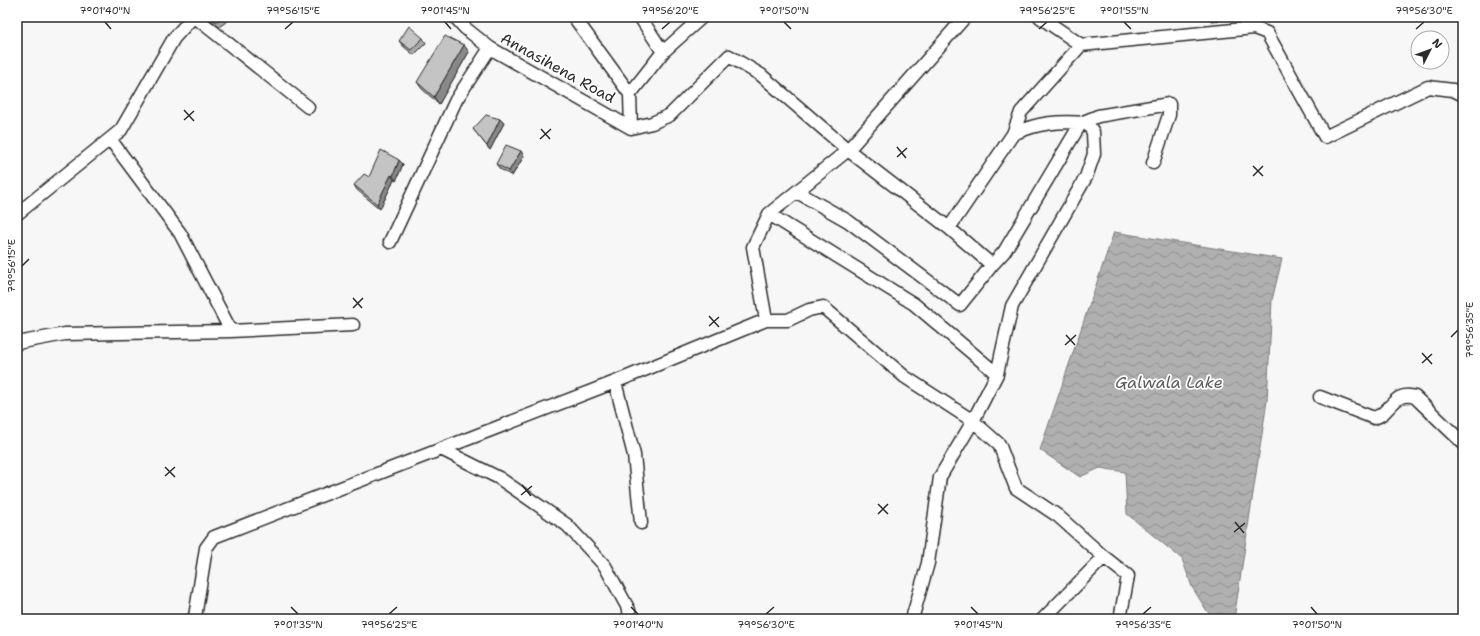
<svg xmlns="http://www.w3.org/2000/svg" width="1480" height="636" font-family="'Shantell Sans',sans-serif">
  <style>
    .water { fill: url(#water-waves); stroke: #7b7b7b }
    .lines { fill: none; stroke-linecap: round; stroke-linejoin: round }
    .minor-casing { stroke: #2b2b2b; stroke-width: 15 }
    .minor { stroke: #fff; stroke-width: 12 }
    .wall { fill: #a9a9a9; stroke: #2b2b2b }
    .shaded-wall { fill: #898989; stroke: #2b2b2b }
    .building { fill: #c4c4c4; stroke: #2b2b2b }
    .ticks { fill: none; stroke: #2b2b2b; stroke-width: 1.5 }
    .labels { text-anchor: middle; dominant-baseline: central; stroke-width: 3.5; stroke-linejoin: round; paint-order: stroke }
    .street-label { font-size: 15px; fill: #2b2b2b; stroke: #fff }
    .water-label { font-size: 16px; font-style: italic; fill: #5a5a5a; stroke: #fff }
    .neatline { fill: none; stroke: #2b2b2b; stroke-width: 1.5 }
    .ticks-label { font-size: 10px; text-anchor: middle; fill: #2b2b2b }
  </style>
  <defs>
    <pattern id="water-waves" width="16" height="10" patternUnits="userSpaceOnUse"><rect width="16" height="10" fill="#b0b0b0"/><path d="M0 5q4-4 8 0t8 0" fill="none" stroke="#8f8f8f"/></pattern>
  </defs>
  <rect width="100%" height="100%" fill="#f7f7f7"/>
  <filter id="ink" filterUnits="userSpaceOnUse"><feTurbulence type="fractalNoise" baseFrequency=".025" numOctaves="2"/><feDisplacementMap in="SourceGraphic" scale="8" xChannelSelector="R" yChannelSelector="G"/><feConvolveMatrix kernelMatrix="1 2 1 2 8 2 1 2 1" color-interpolation-filters="sRGB"/></filter>
  <g filter="url(#ink)">
    <path class="water" d="M1114,232L1282,259L1272,300L1267,401L1234,619H1212L1192,587L1182,559L1127,514L1125,472L1100,468L1080,477L1040,450Z"/>
    <g class="lines">
      <g class="minor-casing">
        <path id="minor" d="M195,17L308,107
          M455,17L465,28L490,48L631,128
          M574,17L630,94
          M1040,17L1081,45L1254,28L1267,33L1325,137L1428,87L1453,90L1463,95
          M663,52L702,17
          M631,128L652,123L670,115L729,56L761,75L848,150L769,214L753,247L766,320H788L809,310L823,307L905,377L973,421L999,444L1016,488L1058,516L1104,557
          M631,128L630,94L663,52L640,17
          M1013,134L1021,112L1081,45
          M110,139L180,233L231,331
          M797,192L848,221L960,305L992,265L949,228
          M17,214L121,130L174,38L193,17
          M769,214L914,304L997,374
          M390,242L456,100L490,48
          M992,265L1004,252L1081,123L1098,116L1169,104V115L1153,163
          M17,343L65,334L231,331L353,325
          M615,382L634,455L641,523
          M1320,397L1374,418C1392,413 1393,390 1415,397L1463,443
          M441,449L499,478L567,525L605,566L629,610L630,619
          M192,619L195,617L206,548L214,537L615,382L766,320
          M912,619L928,563L940,477L973,421L997,374L1012,306L1086,177L1094,154L1093,132L1087,123C1059,121 1039,122 1013,134L949,228L848,150L965,17
          M1043,619L1104,557L1128,576L1120,619"/>
      </g>
      <use href="#minor" class="minor"/>
    </g>
    <path class="wall" d="M207,17H233L219,27Z
      M1206,17H1226L1224,20L1212,21Z
      M423,38L426,43L414,55L403,46L399,41Z
      M469,52L439,104L422,89L417,82Z
      M500,119L504,123L490,150L473,129Z
      M524,156L512,176L500,169L496,164Z
      M1463,159V170L1460,165Z
      M399,160L403,164L396,181L394,180L380,209L357,190L354,185Z"/>
    <path class="shaded-wall" d="M1222,17H1226L1224,20Z
      M464,45L469,52L439,104L434,97Z
      M500,119L504,123L490,150L487,146Z
      M521,151L524,156L512,176L509,171Z
      M399,160L403,164L396,181L393,176Z
      M391,175L394,180L380,209L377,204Z"/>
    <path class="building" d="M210,17H223L216,22Z
      M409,26L423,38L411,50L399,41Z
      M445,36L464,45L434,97L417,82Z
      M486,115L500,119L487,146L473,129Z
      M506,145L521,151L509,171L496,164Z
      M381,150L399,160L393,176L391,175L377,204L354,185L364,174L369,177Z
      M1463,159V166L1460,165Z"/>
  </g>
  <path class="ticks" d="M105,22L111,29M445,22L451,29M784,22L791,29M1124,22L1131,29M285,29L293,22M662,29L670,22M1039,29L1047,22M1416,29L1424,22M184,110L194,121M184,120L194,111M541,129L550,139M540,139L551,129M897,147L906,158M897,157L907,148M1253,166L1263,176M1253,176L1263,166M22,266L29,259M353,298L362,308M353,308L363,298M709,316L719,327M709,326L719,317M1066,335L1075,345M1451,337L1458,330M1065,345L1076,335M1422,353L1432,364M1422,363L1432,354M165,467L175,477M165,476L175,467M522,485L531,496M521,495L532,486M878,504L888,514M878,514L888,504M1235,522L1244,533M1234,532L1245,523M291,607L298,614M631,607L638,614M971,607L978,614M1311,607L1317,614M389,614L397,607M766,614L774,607M1143,614L1151,607"/>
  <g class="labels">
    <g class="street-label">
      <text transform="translate(558 68) rotate(29)">Annasihena Road</text>
    </g>
    <g class="water-label">
      <text x="1169" y="382">Galwala Lake</text>
    </g>
  </g>
  <rect width="1480" height="636" fill="none" stroke="#fff" stroke-width="44"/>
  <g transform="translate(1430 50) rotate(48)"><circle r="19" fill="#ffffff" stroke="#aaaaaa"/>
  <path d="M0-3L7 15L0 10L-7 15Z" fill="#2b2b2b"/>
  <text y="-6" font-size="11" font-weight="bold" text-anchor="middle" fill="#2b2b2b">N</text>
  </g>
  <rect x="22" y="22" width="1436" height="592" class="neatline"/>
  <g class="ticks-label">
    <text x="105" y="14">7°01'40"N</text>
    <text x="293" y="14">79°56'15"E</text>
    <text x="445" y="14">7°01'45"N</text>
    <text x="670" y="14">79°56'20"E</text>
    <text x="784" y="14">7°01'50"N</text>
    <text x="1047" y="14">79°56'25"E</text>
    <text x="1124" y="14">7°01'55"N</text>
    <text x="1424" y="14">79°56'30"E</text>
    <text transform="translate(11 266) rotate(-90)" y="4">79°56'15"E</text>
    <text transform="translate(1469 330) rotate(-90)" y="4">79°56'35"E</text>
    <text x="298" y="628">7°01'35"N</text>
    <text x="389" y="628">79°56'25"E</text>
    <text x="638" y="628">7°01'40"N</text>
    <text x="766" y="628">79°56'30"E</text>
    <text x="978" y="628">7°01'45"N</text>
    <text x="1143" y="628">79°56'35"E</text>
    <text x="1317" y="628">7°01'50"N</text>
  </g>
</svg>
